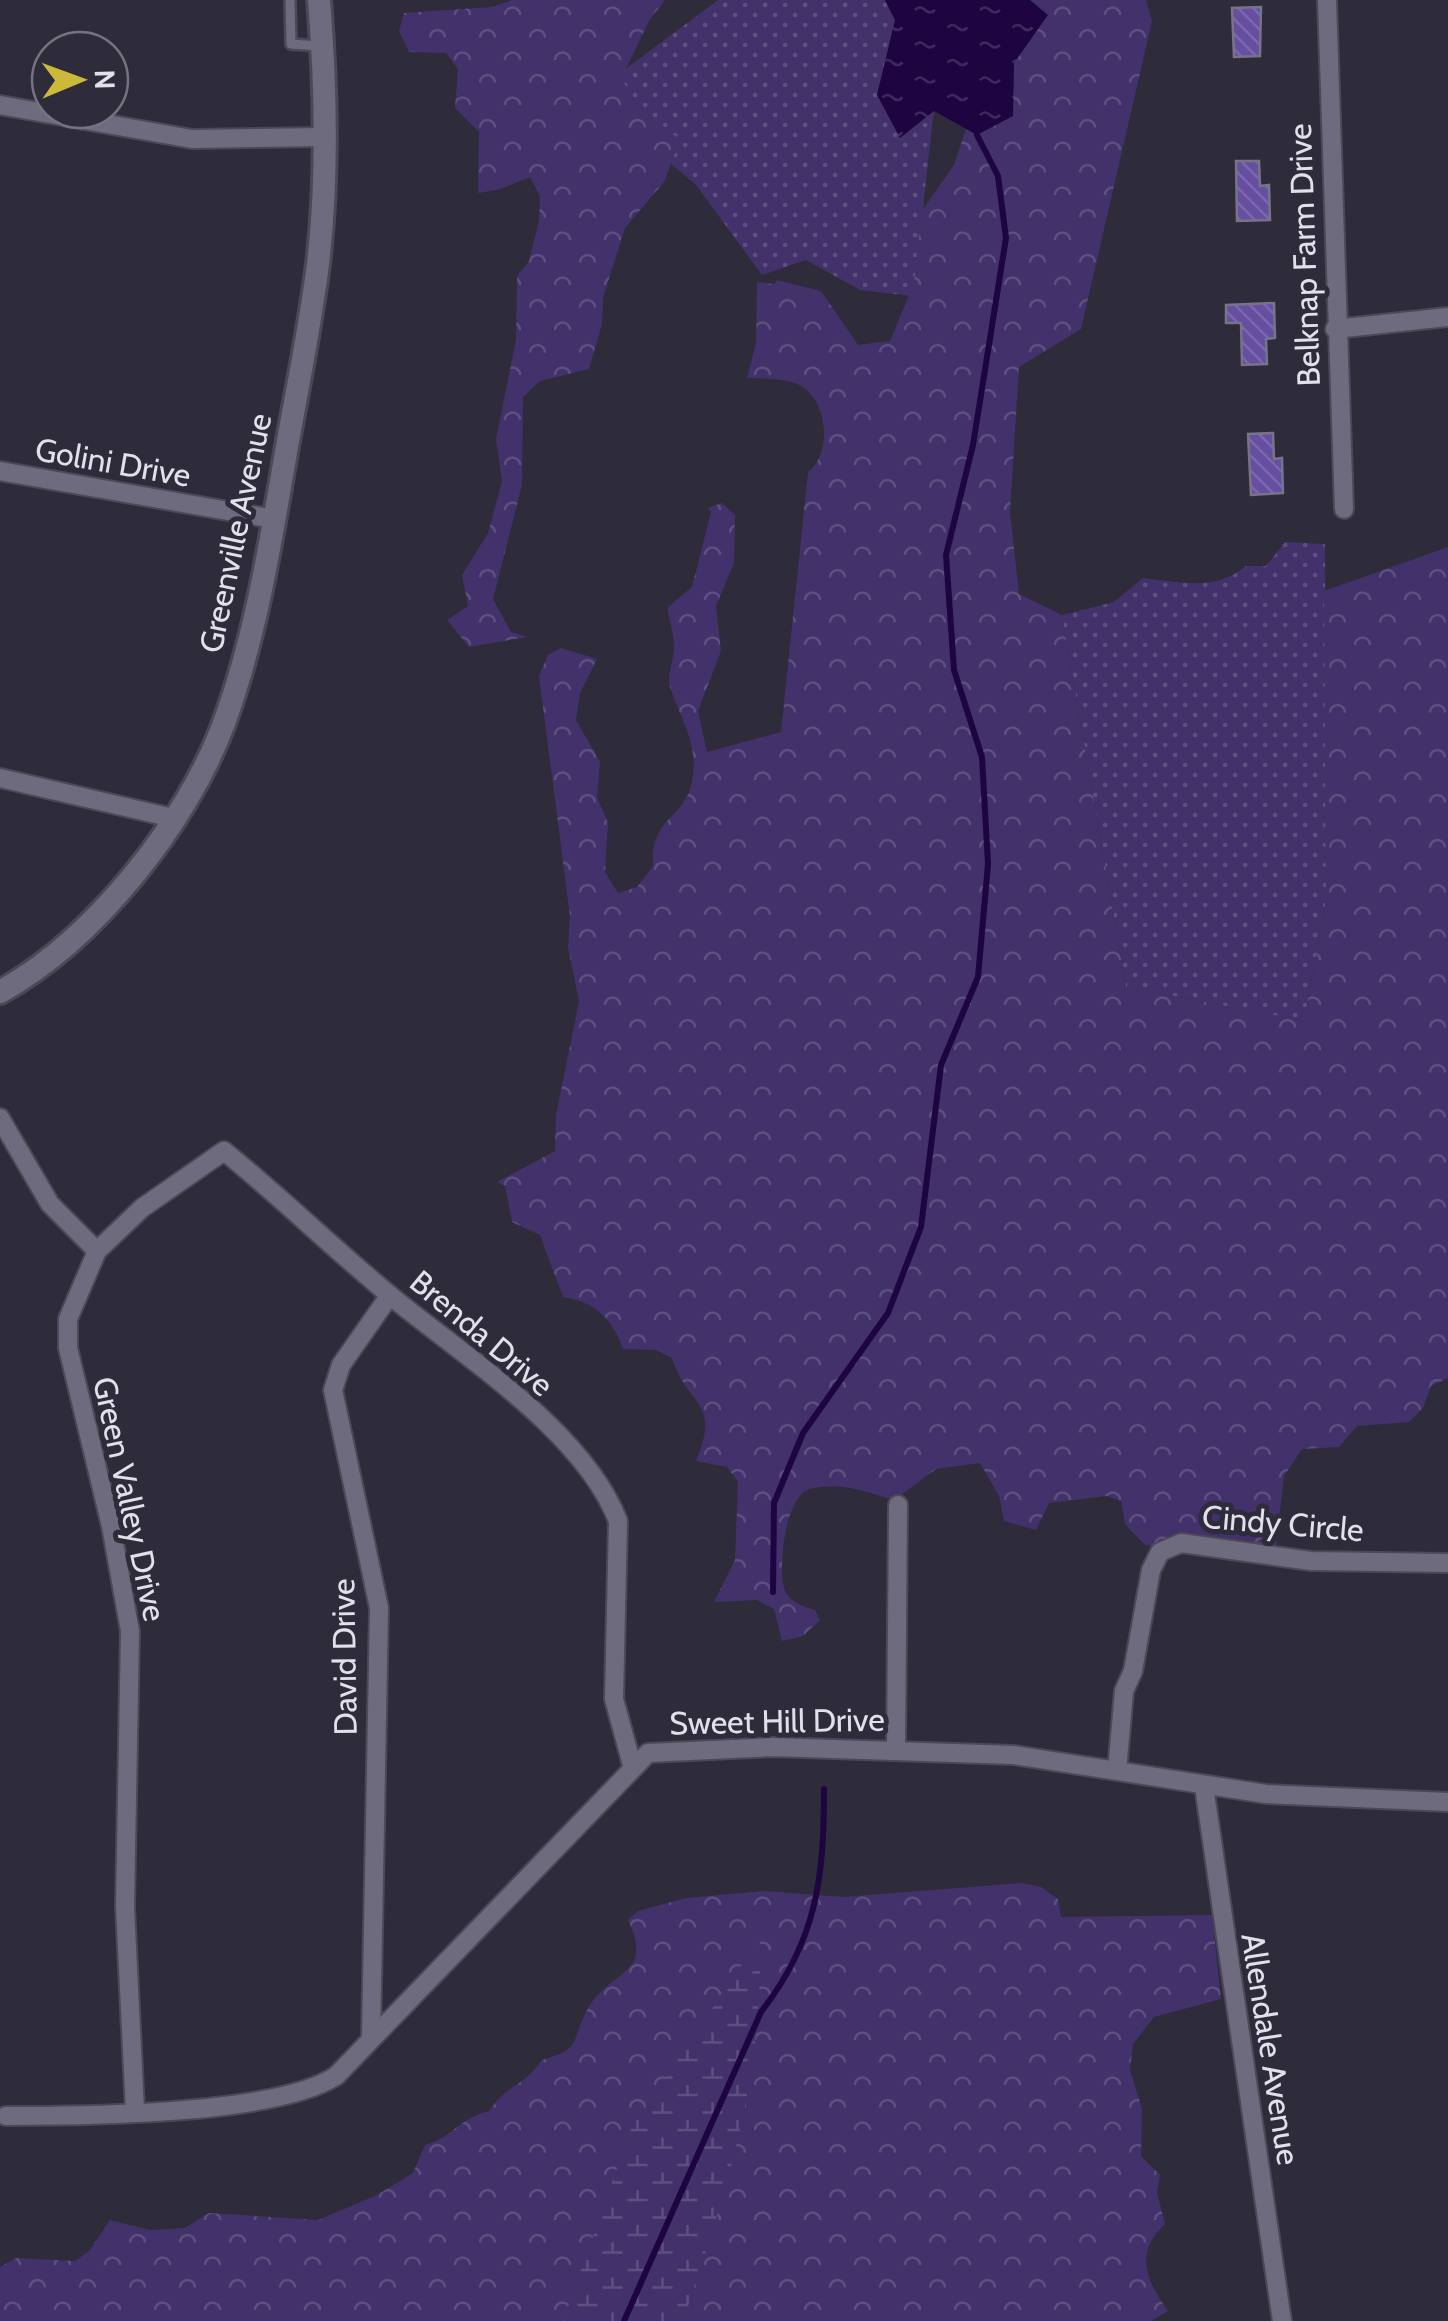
<svg xmlns="http://www.w3.org/2000/svg" width="1448" height="2321" font-family="Cabin,sans-serif">
  <style>
    .grass { fill: url(#grass-dots) }
    .forest { fill: url(#forest-crowns) }
    .wetland { fill: url(#wetland-marsh) }
    .water { fill: url(#water-ripples) }
    .lines { fill: none; stroke-linecap: round; stroke-linejoin: round }
    .stream { stroke: #1e0541; stroke-width: 6 }
    .building { fill: url(#building-back-hatch); stroke: #787488; stroke-width: 2.5 }
    .service-casing { stroke: #4c4856; stroke-width: 14 }
    .minor-casing { stroke: #4c4856; stroke-width: 22 }
    .tertiary-casing { stroke: #4c4856; stroke-width: 28 }
    .service { stroke: #6f6b7f; stroke-width: 9 }
    .minor { stroke: #6f6b7f; stroke-width: 18 }
    .tertiary { stroke: #6f6b7f; stroke-width: 22 }
    .labels { text-anchor: middle; dominant-baseline: central; stroke-width: 10; stroke-linejoin: round; paint-order: stroke }
    .street-label { font-size: 32px; fill: #e2e0eb; stroke: #2e2b3b }
  </style>
  <defs>
    <pattern id="grass-dots" width="8" height="8" patternUnits="userSpaceOnUse" patternTransform="scale(2.5)"><rect width="8" height="8" fill="#42316a"/><path d="M2 2h.1M6 6h.1" fill="none" stroke="#5d4f7f" stroke-width="1.8" stroke-linecap="round"/></pattern>
    <pattern id="forest-crowns" width="20" height="18" patternUnits="userSpaceOnUse" patternTransform="scale(2.5)"><rect width="20" height="18" fill="#42316a"/><path d="M2 6a3 3 0 1 1 6 0M12 15a3 3 0 1 1 6 0" fill="none" stroke="#5d4f7f"/></pattern>
    <pattern id="wetland-marsh" width="20" height="14" patternUnits="userSpaceOnUse" patternTransform="scale(2.5)"><rect width="20" height="14" fill="#42316a"/><path d="M1 5h8M5 5V1M11 12h8M15 12V8" fill="none" stroke="#5d4f7f"/></pattern>
    <pattern id="water-ripples" width="26" height="14" patternUnits="userSpaceOnUse" patternTransform="scale(2.5)"><rect width="26" height="14" fill="#1e0541"/><path d="M2 4q2-2 4 0t4 0M15 11q2-2 4 0t4 0" fill="none" stroke="#3e295d"/></pattern>
    <pattern id="building-back-hatch" width="6" height="6" patternUnits="userSpaceOnUse" patternTransform="scale(2.5)"><rect width="6" height="6" fill="#664ea1"/><path d="M-1 5l2 2M0 0l6 6M5-1l2 2" fill="none" stroke="#7c67ae"/></pattern>
  </defs>
  <rect width="100%" height="100%" fill="#2e2b3b"/>
  <path class="grass" d="M718,0H885L895,20L877,95L934,110L913,296L860,290L806,260L762,275L696,185L611,113L608,82Z
    M1285,542L1325,544L1326,901L1304,1021L1126,987L1062,615L1114,602L1143,578C1180,582 1215,592 1246,566H1266Z"/>
  <path class="forest" d="M512,0H665L650,19L621,79L641,108L680,140L664,182L625,228L603,298L602,324L589,369L540,381L523,397L522,485L493,599L511,632L527,637L469,647L447,620L468,606L462,575L488,533L502,481L496,439L516,340L517,276L529,261L539,221L540,196L530,177L497,190L478,193L479,132L455,108L458,69L446,53L409,52L399,31L404,13L492,7Z
    M947,0H1146L1152,21L1081,329L1019,367L1010,512L1019,594L1062,615L1126,987L1304,1021L1326,901L1324,591L1448,547V1378L1431,1386L1423,1408L1409,1422L1357,1426L1339,1447L1302,1449L1284,1476L1275,1557L1145,1545L1125,1524L1121,1501L1107,1496L1049,1503L1036,1530L1004,1521L999,1496L980,1463L936,1469L894,1500C867,1492 839,1481 810,1489C785,1496 778,1566 784,1588C789,1602 802,1606 815,1610L820,1620L803,1636L782,1641L774,1609L757,1600L714,1602L735,1560L738,1482L727,1467L696,1461C722,1400 687,1407 672,1358L656,1350L623,1349C612,1318 595,1302 563,1297L540,1235L512,1222L505,1186L497,1182L555,1151L556,1115L579,1001L568,947L570,916L539,676L548,655L561,648L597,659L580,693L576,720L600,762L597,797L608,823L605,872L618,893L637,887L653,866C650,814 687,821 693,776C697,742 681,719 671,690C665,676 675,660 674,645C674,633 668,620 668,607L692,587L711,512L708,508L722,503L735,515L734,563L716,606L721,651L698,711L707,752L781,732L808,472C832,454 828,404 803,387C787,377 765,379 747,378L756,343L757,282L774,284L777,280L821,291L858,345L890,341L914,283L921,212L954,165L970,116Z
    M1021,1883L1041,1887L1058,1899L1061,1917L1212,1915L1221,1999L1154,2017L1133,2044L1130,2070L1142,2109L1141,2156L1160,2175L1157,2193L1165,2224C1134,2253 1146,2280 1168,2311L1151,2321H0V2267L16,2258L75,2261L89,2251L110,2220L150,2230L185,2228L209,2213L318,2220L377,2195L413,2173L425,2145C454,2137 457,2119 489,2111C508,2083 525,2086 542,2060C583,2048 570,2043 586,2012C608,1968 656,1978 628,1920L638,1911L686,1898L765,1891L844,1897Z"/>
  <path class="wetland" d="M760,1938C763,2080 727,2189 683,2321H563L631,2129Z"/>
  <path class="water" d="M885,0H1030L1048,15L1014,63L1013,116L977,135L934,111L900,138L877,95L895,20Z"/>
  <g class="lines">
    <path class="stream" d="M773,1592L774,1503L803,1433L888,1313L921,1227L941,1065L978,977L988,864L982,757L954,670L946,555L973,445L1006,238L998,176L977,135
      M624,2321L761,2012C817,1940 824,1878 824,1789"/>
  </g>
  <path class="building" d="M1261,7L1260,56L1234,57L1232,8Z
    M1236,161H1259L1260,186L1269,185L1270,220L1237,221Z
    M1274,303L1275,338L1266,339L1267,364L1242,365L1241,323H1226V305Z
    M1273,433L1274,459L1282,458L1283,493L1251,495L1248,434Z"/>
  <g class="lines">
    <g class="service-casing">
      <path id="service" d="M290,0L291,44L319,46"/>
    </g>
    <g class="minor-casing">
      <path id="minor" d="M1327,0L1344,509
        M0,105L192,139L323,137
        M1335,329L1448,317
        M0,471L274,519
        M0,778L173,818
        M0,1118L50,1204L97,1251L68,1319V1348L111,1526L130,1631L125,1907L135,2111
        M97,1251L142,1208L224,1151C282,1198 335,1250 392,1297C465,1357 584,1432 618,1521L614,1699L632,1765
        M896,1749L898,1505
        M1117,1771L1124,1691L1133,1671L1151,1570L1160,1552L1181,1543L1311,1561L1448,1563
        M1204,1786L1282,2321
        M371,2038L379,1608L333,1390L341,1365L390,1295
        M6,2116C84,2116 275,2115 336,2076L648,1753L773,1747L1014,1755L1266,1794L1448,1802"/>
    </g>
    <g class="tertiary-casing">
      <path id="tertiary" d="M0,992C94,940 187,823 224,723C255,639 270,546 285,458C296,394 310,329 318,264C328,178 326,87 319,0"/>
    </g>
    <use href="#service" class="service"/>
    <use href="#minor" class="minor"/>
    <use href="#tertiary" class="tertiary"/>
  </g>
  <g class="labels">
    <g class="street-label">
      <text transform="translate(1304 255) rotate(-92)">Belknap Farm Drive</text>
      <text transform="translate(113 462) rotate(10)">Golini Drive</text>
      <text transform="translate(235 533) rotate(-78)">Greenville Avenue</text>
      <text transform="translate(482 1333) rotate(40)">Brenda Drive</text>
      <text transform="translate(130 1499) rotate(78)">Green Valley Drive</text>
      <text transform="translate(1283 1523) rotate(5)">Cindy Circle</text>
      <text transform="translate(344 1657) rotate(-91)">David Drive</text>
      <text transform="translate(777 1721) rotate(-1)">Sweet Hill Drive</text>
      <text transform="translate(1271 2049) rotate(81)">Allendale Avenue</text>
    </g>
  </g>
  <g transform="translate(80 80) rotate(89)"><circle r="48" fill="#2e2b3b" stroke="#767381" stroke-width="2.5"/>
  <path d="M0-8L18 38L0 25L-18 38Z" fill="#ccb939"/>
  <text y="-15" font-size="28" font-weight="bold" text-anchor="middle" fill="#e2e0eb">N</text>
  </g>
</svg>
